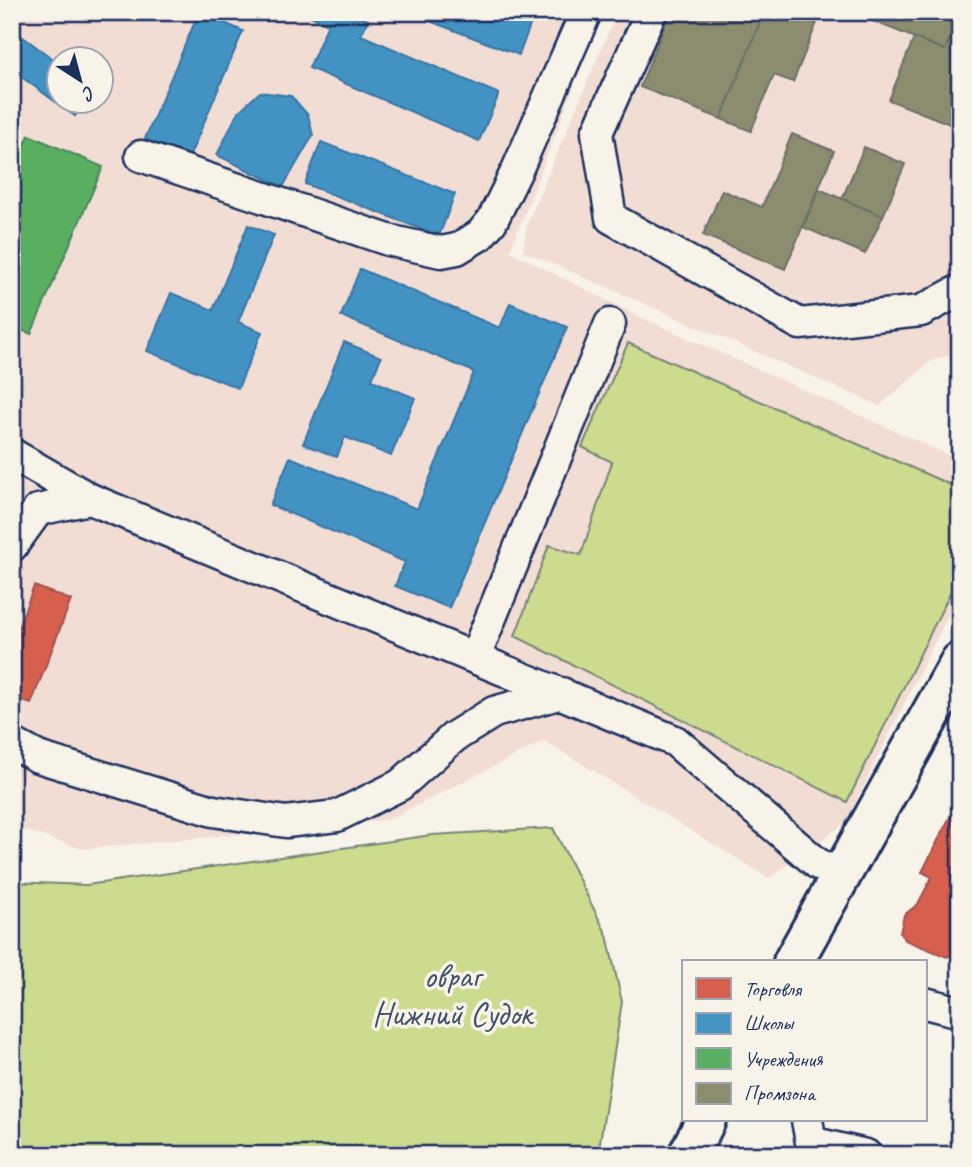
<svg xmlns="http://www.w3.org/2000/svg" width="972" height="1167" font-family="Caveat,sans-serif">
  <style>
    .built { fill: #f2ddd5; fill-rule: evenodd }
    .green { fill: #cddb8e; stroke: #748576; stroke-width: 2 }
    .shops { fill: #d6604d; stroke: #9e5152; stroke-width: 2 }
    .schools { fill: #4393c3; stroke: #3775a5; stroke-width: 2 }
    .public { fill: #5aae61; stroke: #478860; stroke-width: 2 }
    .industry { fill: #8c8c6e; stroke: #6a7069; stroke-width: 2 }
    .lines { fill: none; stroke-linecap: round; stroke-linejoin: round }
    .minor-casing { stroke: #1b2f5e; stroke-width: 35 }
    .major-casing { stroke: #1b2f5e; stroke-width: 44 }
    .minor { stroke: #f7f3e8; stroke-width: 30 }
    .major { stroke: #f7f3e8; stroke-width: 38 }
    .labels { text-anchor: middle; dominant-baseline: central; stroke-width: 7; stroke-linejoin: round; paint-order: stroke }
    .park-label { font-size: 33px; fill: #3f5168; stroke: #f7f3e8 }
  </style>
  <rect width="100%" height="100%" fill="#f7f3e8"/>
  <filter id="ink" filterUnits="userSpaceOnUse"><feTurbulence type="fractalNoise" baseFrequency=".0143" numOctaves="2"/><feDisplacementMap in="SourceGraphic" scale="14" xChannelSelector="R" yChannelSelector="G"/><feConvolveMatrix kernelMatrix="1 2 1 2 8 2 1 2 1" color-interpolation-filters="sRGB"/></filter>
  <g filter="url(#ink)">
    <path class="built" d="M12,12H603L510,251L634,314L960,460V591L846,822L769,878L544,741L388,820L82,849L12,826ZM60,60H102V102H60Z
      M617,12H960V351L931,361L880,406L523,251L527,224Z"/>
    <path class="green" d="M628,343L960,489V573L847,802L515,636L549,545L581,555L612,462L582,447Z
      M553,828L607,935L622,1002L598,1155H12V882L87,885L432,835Z"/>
    <path class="shops" d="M34,586L71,600L31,704L12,697V644Z
      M960,797V950L947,957L905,940L900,933L904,915L918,904L932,877L922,872Z"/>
    <path class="schools" d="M199,12L243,31L188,160L144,141Z
      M302,12H350L368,20L361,35L499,94L479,141L309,68L328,24Z
      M406,12H535L519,55Z
      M12,29L60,64V102H85L75,116L12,70Z
      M260,92L291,96L308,115L313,135L283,187L217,155L238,112Z
      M321,142L455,194L439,236L305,184Z
      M248,225L274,235L238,322L262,332L238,388L147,351L171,293L213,310Z
      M360,269L500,328L510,303L567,327L449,608L395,586L405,562L270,505L290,457L417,509L474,372L341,316Z
      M344,342L381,357L372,380L415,398L391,456L345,437L337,457L303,444Z"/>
    <path class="public" d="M29,135L103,167L31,334L12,326V173Z"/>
    <path class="industry" d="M670,12H764L721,119L640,87Z
      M764,12H801L818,20L793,82L774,75L751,131L721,119Z
      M850,12H960V14L945,50Z
      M960,14V128L889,100L914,38L945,50Z
      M792,134L834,151L785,269L703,235L722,190L762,207Z
      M864,147L905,164L883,216L842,199Z
      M819,189L883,216L865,254L803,227Z"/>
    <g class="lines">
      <g class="minor-casing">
        <path id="minor" d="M651,12L597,133L611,218L800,324L921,311L960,290
          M141,156L388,240L441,252L457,249L480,235L492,221L517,170L586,12
          M12,454L90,499
          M12,546L38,510L90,499L675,741L818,864L840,874
          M475,657L610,324
          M12,743L38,757L213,811L286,822L337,816L400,785L454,737L494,712L562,693
          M925,1003L960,1012
          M807,1120L811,1142L866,1155"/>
      </g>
      <g class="major-casing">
        <path id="major" d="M793,962L960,662
          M688,1155L706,1120"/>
      </g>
      <use href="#minor" class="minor"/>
      <use href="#major" class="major"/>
    </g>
  </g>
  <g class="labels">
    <g class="park-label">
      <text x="452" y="976">овраг<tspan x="452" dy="38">Нижний Судок</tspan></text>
    </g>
  </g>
  <rect width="972" height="1167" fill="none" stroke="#f7f3e8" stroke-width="42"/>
  <rect x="21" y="21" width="930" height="1125" fill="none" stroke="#1b2f5e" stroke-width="2.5" filter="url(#ink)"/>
  <rect x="682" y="960" width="245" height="161" fill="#f7f3e8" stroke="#9fa5b1" stroke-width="2"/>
  <rect x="696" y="978" width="35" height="21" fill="#d6604d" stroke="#9fa5b1" stroke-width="2"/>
  <text x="744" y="996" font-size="21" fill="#1b2f5e">Торговля</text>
  <rect x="696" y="1013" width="35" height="21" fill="#4393c3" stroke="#9fa5b1" stroke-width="2"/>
  <text x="744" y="1030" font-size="21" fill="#1b2f5e">Школы</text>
  <rect x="696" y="1048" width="35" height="21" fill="#5aae61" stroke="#9fa5b1" stroke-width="2"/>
  <text x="744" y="1066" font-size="21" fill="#1b2f5e">Учреждения</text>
  <rect x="696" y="1083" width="35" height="21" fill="#8c8c6e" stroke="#9fa5b1" stroke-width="2"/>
  <text x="744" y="1100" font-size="21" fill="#1b2f5e">Промзона</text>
  <g transform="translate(80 80) rotate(144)"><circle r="33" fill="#f7f3e8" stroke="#9fa5b1" stroke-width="2"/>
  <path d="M0-5L12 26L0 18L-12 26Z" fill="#1b2f5e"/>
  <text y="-10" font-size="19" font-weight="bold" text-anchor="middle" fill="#1b2f5e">С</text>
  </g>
</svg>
